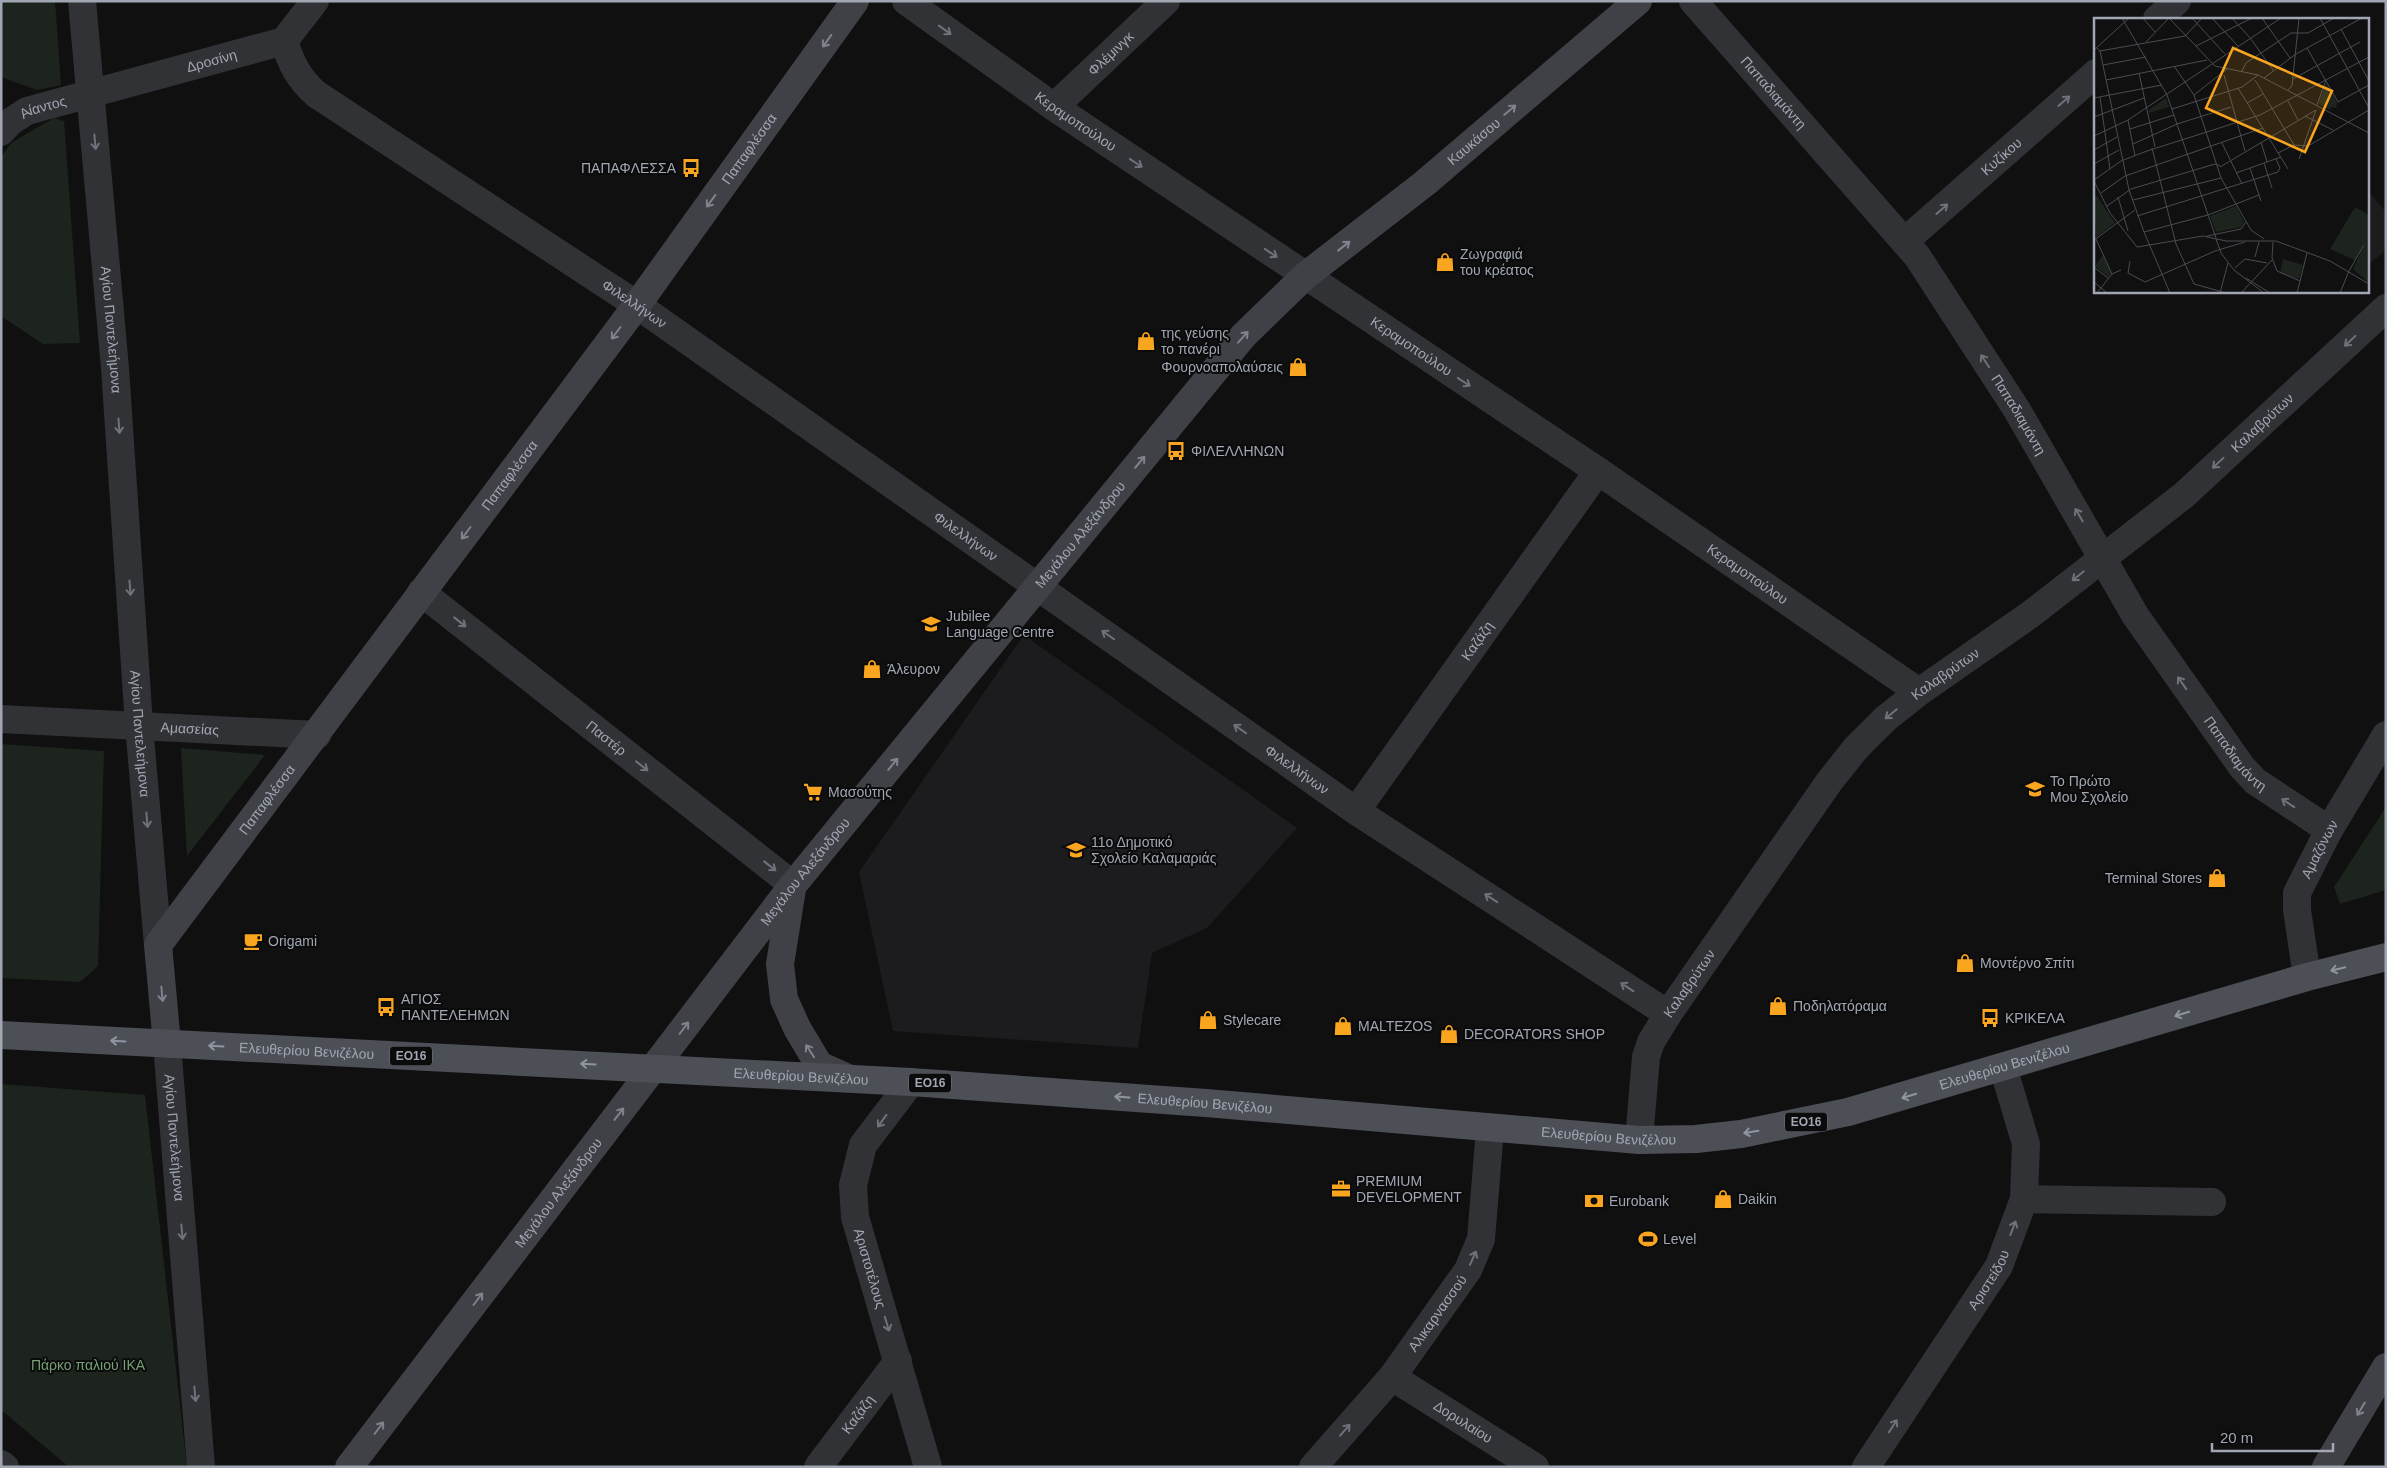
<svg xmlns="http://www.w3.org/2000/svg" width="2387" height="1468" font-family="Arial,sans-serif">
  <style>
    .built { fill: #1c1c1e }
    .green { fill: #1c241d }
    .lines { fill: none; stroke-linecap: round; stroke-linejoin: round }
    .street { stroke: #313236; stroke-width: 28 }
    .secondary { stroke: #3f4147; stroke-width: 28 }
    .primary { stroke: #4d4f56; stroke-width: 28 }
    .oneway { stroke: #6e727b }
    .oneway2 { stroke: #7e838d }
    .oneway3 { stroke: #8f95a0 }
    .labels { text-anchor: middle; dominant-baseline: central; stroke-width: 4; stroke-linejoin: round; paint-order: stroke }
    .shield { fill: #0b0b0c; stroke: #737881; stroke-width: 1 }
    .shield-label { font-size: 12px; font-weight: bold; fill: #a0a7b3 }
    .street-label { font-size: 14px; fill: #a0a7b3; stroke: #0b0b0c }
    .poi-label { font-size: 14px; fill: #a0a7b3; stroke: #0b0b0c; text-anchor: start }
    .park-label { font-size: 14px; fill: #769f76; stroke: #0b0b0c }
    .inset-road { fill: none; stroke: #4a4c52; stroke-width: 1 }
    .view { fill: #faa51f; fill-opacity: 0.15; stroke: #faa51f; stroke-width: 2.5 }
    .inset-edge { fill: none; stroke: #a0a7b3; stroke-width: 2.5 }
  </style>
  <rect width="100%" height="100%" fill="#101011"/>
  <path class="built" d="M2368,191L2386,212V250L2368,265Z
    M1024,635L1297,828L1207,928L1152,953L1138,1048L893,1031L859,872Z"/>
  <path class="green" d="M1,1H55L61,85L37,90L1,77Z
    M54,118L64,121L80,343L43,344L1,316V157L11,143Z
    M1,744L104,751L98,966L80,982L1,978Z
    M181,748L265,755L187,856Z
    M2386,807V890L2340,904L2334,887Z
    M1,1084L145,1095L187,1467H69L1,1410Z"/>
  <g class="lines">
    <g class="street">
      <path id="s1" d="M82,1L115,368L139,725L158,945"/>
      <path id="s2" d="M906,1L1054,107L1598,471L1919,692"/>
      <path id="s3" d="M1693,1L1917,256L2017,410L2135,615L2242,767L2255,781L2329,830"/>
      <path d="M2157,19L2177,1"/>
      <path id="s4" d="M284,41C291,63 298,78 316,94L637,305L1356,811L1668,1014"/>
      <path id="s5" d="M1054,107L1166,1"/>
      <path id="s6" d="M1,132L10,122L27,111L284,41L315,1"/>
      <path id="s7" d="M1905,241L2096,73"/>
      <path id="s8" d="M421,592L793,885"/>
      <path id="s9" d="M1,719L317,735"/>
      <path id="s10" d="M1356,811L1598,471"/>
      <path id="s11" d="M2307,977L2297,910V893L2329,830L2386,735"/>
      <path id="s12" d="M167,1044L201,1467"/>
      <path id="s13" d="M911,1082L863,1145L853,1185L855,1217L928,1467"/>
      <path id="s14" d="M1639,1140L1646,1057L1651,1042L1668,1014L1829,782L1856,748L1885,719L1919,692L2031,614L2184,495L2386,308"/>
      <path d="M2024,1199L2212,1202"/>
      <path id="s15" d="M1392,1377L1535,1467"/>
      <path d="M1,1464L5,1467"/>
      <path id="s16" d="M818,1467L898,1361"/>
      <path id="s17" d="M1313,1467L1392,1377L1468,1270L1481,1239L1490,1129"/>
      <path id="s18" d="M1866,1467L1999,1266L2024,1199L2026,1144L2003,1067"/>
    </g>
    <g class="secondary">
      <path d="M792,889L780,964L784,999L797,1028L819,1065L848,1078"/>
      <path id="s19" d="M167,1044L158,945L637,305L855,1"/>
      <path id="s20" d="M349,1467L793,885L1243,336L1305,276L1425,183L1638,1"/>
      <path d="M2326,1467L2386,1367"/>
    </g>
    <path class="primary" id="s21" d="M1,1035L911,1082L1206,1103L1639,1140L1696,1139L1741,1134L1848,1112L2307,977L2386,957"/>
  </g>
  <defs><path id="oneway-shaft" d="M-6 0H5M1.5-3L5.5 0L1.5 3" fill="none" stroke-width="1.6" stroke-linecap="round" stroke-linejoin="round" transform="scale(1.25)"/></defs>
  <g class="oneway">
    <use href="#oneway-shaft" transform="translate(945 30) rotate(36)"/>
    <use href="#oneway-shaft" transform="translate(2064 101) rotate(-41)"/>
    <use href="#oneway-shaft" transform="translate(95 142) rotate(85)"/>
    <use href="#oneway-shaft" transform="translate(1136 163) rotate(34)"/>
    <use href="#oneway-shaft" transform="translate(1942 209) rotate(-41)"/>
    <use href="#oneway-shaft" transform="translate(1271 253) rotate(34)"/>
    <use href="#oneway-shaft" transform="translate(2350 341) rotate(137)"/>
    <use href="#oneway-shaft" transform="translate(1985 361) rotate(-123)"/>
    <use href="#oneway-shaft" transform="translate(1464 382) rotate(34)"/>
    <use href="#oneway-shaft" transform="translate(119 426) rotate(86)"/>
    <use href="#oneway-shaft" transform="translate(2218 463) rotate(137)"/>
    <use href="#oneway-shaft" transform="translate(2079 515) rotate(-120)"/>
    <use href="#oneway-shaft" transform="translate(2078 576) rotate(141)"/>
    <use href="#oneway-shaft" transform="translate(130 588) rotate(86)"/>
    <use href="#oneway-shaft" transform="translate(460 622) rotate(38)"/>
    <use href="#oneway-shaft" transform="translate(1108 635) rotate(-145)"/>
    <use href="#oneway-shaft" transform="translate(2182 683) rotate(-125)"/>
    <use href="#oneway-shaft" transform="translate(1891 714) rotate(141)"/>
    <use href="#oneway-shaft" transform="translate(1240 729) rotate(-145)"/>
    <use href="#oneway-shaft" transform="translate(642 766) rotate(38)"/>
    <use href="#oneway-shaft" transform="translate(2288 803) rotate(-147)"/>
    <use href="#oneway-shaft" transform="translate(147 820) rotate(85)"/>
    <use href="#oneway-shaft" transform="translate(770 866) rotate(38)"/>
    <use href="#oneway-shaft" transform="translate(1491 898) rotate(-147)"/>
    <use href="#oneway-shaft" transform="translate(1627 987) rotate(-147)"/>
    <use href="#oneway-shaft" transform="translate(882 1121) rotate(126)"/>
    <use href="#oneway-shaft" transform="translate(2013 1228) rotate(-69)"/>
    <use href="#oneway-shaft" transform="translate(182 1232) rotate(85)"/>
    <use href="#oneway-shaft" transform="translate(1473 1258) rotate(-66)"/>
    <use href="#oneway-shaft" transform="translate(887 1324) rotate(73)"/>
    <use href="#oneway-shaft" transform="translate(195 1394) rotate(85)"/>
    <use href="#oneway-shaft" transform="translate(1893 1426) rotate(-57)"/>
    <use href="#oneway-shaft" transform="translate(1345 1430) rotate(-49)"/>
  </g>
  <g class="oneway2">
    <use href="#oneway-shaft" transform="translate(827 41) rotate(126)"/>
    <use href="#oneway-shaft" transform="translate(1510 110) rotate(-40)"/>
    <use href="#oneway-shaft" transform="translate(711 201) rotate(126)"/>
    <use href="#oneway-shaft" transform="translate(1344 246) rotate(-38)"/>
    <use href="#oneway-shaft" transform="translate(616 333) rotate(127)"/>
    <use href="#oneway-shaft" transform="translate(1243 337) rotate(-48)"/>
    <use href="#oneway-shaft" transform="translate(1140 462) rotate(-50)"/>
    <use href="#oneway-shaft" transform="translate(466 533) rotate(127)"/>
    <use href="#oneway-shaft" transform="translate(893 764) rotate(-51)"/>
    <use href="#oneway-shaft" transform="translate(162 994) rotate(85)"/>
    <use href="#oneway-shaft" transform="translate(684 1028) rotate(-53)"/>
    <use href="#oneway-shaft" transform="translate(810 1051) rotate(-123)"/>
    <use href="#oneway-shaft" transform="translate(619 1114) rotate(-52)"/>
    <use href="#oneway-shaft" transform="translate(478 1299) rotate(-53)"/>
    <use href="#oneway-shaft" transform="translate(2361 1409) rotate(121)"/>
    <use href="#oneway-shaft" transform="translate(379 1428) rotate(-53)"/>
  </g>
  <g class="oneway3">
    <use href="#oneway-shaft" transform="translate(2338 969) rotate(166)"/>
    <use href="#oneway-shaft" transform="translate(2182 1014) rotate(163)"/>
    <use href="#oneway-shaft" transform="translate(118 1041) rotate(-177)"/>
    <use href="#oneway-shaft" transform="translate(216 1046) rotate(-177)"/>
    <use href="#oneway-shaft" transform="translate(588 1064) rotate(-177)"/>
    <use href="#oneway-shaft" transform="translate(1909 1096) rotate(163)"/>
    <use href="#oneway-shaft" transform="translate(1122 1097) rotate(-176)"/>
    <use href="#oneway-shaft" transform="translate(1751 1132) rotate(171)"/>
  </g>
  <defs>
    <g id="bus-bare" transform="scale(1.5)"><path d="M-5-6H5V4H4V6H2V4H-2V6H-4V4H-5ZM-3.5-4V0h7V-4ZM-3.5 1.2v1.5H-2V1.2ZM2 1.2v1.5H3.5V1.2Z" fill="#faa51f" stroke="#0b0b0c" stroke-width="2.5" paint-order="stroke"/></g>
    <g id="shop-bare" transform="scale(1.5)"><path d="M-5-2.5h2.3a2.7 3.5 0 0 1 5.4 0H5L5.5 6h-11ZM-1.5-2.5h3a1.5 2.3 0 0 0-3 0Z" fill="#faa51f" stroke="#0b0b0c" stroke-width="2.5" paint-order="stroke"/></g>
    <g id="school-bare" transform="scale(1.5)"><path d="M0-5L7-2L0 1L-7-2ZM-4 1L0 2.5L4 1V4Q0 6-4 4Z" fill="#faa51f" stroke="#0b0b0c" stroke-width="2.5" paint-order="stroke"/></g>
    <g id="supermarket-bare" transform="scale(1.5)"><path d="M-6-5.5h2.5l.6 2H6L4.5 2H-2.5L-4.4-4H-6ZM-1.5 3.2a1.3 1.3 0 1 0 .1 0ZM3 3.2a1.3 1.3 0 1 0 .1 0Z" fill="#faa51f" stroke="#0b0b0c" stroke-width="2.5" paint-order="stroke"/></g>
    <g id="cafe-bare" transform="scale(1.5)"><path d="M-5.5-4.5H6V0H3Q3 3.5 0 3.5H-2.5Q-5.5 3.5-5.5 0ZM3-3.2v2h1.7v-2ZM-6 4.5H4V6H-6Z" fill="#faa51f" stroke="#0b0b0c" stroke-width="2.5" paint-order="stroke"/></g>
    <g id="office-bare" transform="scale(1.5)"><path d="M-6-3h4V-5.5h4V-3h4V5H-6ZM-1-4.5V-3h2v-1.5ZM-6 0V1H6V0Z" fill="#faa51f" stroke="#0b0b0c" stroke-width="2.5" paint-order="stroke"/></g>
    <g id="bank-bare" transform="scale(1.5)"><path d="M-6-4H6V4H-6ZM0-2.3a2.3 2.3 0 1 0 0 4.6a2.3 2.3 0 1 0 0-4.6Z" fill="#faa51f" stroke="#0b0b0c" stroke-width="2.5" paint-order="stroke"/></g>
    <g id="stadium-bare" transform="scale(1.5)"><path d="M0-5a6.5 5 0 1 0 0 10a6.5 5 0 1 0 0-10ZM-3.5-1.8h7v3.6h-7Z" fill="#faa51f" stroke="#0b0b0c" stroke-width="2.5" paint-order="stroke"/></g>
  </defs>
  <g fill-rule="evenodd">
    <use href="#bus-bare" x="691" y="168"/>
    <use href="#shop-bare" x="1445" y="262"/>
    <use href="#shop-bare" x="1146" y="341"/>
    <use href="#shop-bare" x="1298" y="367"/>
    <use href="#bus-bare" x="1176" y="451"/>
    <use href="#school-bare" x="931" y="624"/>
    <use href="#shop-bare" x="872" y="669"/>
    <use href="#school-bare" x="2035" y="789"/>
    <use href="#supermarket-bare" x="813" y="792"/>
    <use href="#school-bare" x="1076" y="850"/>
    <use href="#shop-bare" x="2217" y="878"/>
    <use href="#cafe-bare" x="253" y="941"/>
    <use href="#shop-bare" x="1965" y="963"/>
    <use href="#shop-bare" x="1778" y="1006"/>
    <use href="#bus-bare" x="386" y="1007"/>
    <use href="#bus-bare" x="1990" y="1018"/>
    <use href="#shop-bare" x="1208" y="1020"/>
    <use href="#shop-bare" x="1343" y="1026"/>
    <use href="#shop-bare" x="1449" y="1034"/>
    <use href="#office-bare" x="1341" y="1189"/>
    <use href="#shop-bare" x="1723" y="1199"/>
    <use href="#bank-bare" x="1594" y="1201"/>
    <use href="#stadium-bare" x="1648" y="1239"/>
  </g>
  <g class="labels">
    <g class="shield">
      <rect x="390" y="1046.5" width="42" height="19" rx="4"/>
      <rect x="909" y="1073.5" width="42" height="19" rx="4"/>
      <rect x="1785" y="1112.5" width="42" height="19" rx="4"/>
    </g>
    <g class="shield-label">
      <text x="411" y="1056">ΕΟ16</text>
      <text x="930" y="1083">ΕΟ16</text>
      <text x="1806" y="1122">ΕΟ16</text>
    </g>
    <g class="street-label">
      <text stroke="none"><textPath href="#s5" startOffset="78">Φλέμινγκ</textPath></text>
      <text stroke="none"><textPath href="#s6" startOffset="225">Δροσίνη</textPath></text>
      <text stroke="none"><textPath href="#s3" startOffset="122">Παπαδιαμάντη</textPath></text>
      <text stroke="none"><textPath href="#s6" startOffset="50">Αίαντος</textPath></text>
      <text stroke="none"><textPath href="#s2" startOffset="208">Κεραμοπούλου</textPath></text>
      <text stroke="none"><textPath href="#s20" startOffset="1744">Καυκάσου</textPath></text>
      <text stroke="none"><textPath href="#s19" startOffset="1091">Παπαφλέσσα</textPath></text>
      <text stroke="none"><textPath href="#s7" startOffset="128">Κυζίκου</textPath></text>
      <text stroke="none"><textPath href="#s4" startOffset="444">Φιλελλήνων</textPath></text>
      <text stroke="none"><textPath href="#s1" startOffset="330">Αγίου Παντελεήμονα</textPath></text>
      <text stroke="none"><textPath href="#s2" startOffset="612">Κεραμοπούλου</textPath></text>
      <text stroke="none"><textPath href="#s3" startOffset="528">Παπαδιαμάντη</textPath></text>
      <text stroke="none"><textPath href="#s14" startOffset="979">Καλαβρύτων</textPath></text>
      <text stroke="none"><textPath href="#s19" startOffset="686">Παπαφλέσσα</textPath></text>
      <text stroke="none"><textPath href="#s20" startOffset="1185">Μεγάλου Αλεξάνδρου</textPath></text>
      <text stroke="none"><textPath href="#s4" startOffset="849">Φιλελλήνων</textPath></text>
      <text stroke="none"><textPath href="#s2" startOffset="1018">Κεραμοπούλου</textPath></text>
      <text stroke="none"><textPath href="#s10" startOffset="209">Καζάζη</textPath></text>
      <text stroke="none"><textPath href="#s14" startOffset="574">Καλαβρύτων</textPath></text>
      <text stroke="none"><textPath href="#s9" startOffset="189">Αμασείας</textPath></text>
      <text stroke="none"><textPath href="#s1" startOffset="735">Αγίου Παντελεήμονα</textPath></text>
      <text stroke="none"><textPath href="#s8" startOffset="236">Παστέρ</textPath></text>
      <text stroke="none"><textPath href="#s3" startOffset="931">Παπαδιαμάντη</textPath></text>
      <text stroke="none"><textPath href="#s4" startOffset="1254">Φιλελλήνων</textPath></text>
      <text stroke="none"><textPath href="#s19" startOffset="281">Παπαφλέσσα</textPath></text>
      <text stroke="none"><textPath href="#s11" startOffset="134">Αμαζόνων</textPath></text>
      <text stroke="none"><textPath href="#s20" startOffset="750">Μεγάλου Αλεξάνδρου</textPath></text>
      <text stroke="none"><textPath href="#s14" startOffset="169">Καλαβρύτων</textPath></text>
      <text stroke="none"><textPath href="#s21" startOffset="306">Ελευθερίου Βενιζέλου</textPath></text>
      <text stroke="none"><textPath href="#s21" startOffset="2016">Ελευθερίου Βενιζέλου</textPath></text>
      <text stroke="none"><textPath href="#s21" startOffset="801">Ελευθερίου Βενιζέλου</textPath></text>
      <text stroke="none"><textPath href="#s21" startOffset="1206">Ελευθερίου Βενιζέλου</textPath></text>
      <text stroke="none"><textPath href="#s21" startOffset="1611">Ελευθερίου Βενιζέλου</textPath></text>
      <text stroke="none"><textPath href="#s12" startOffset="94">Αγίου Παντελεήμονα</textPath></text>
      <text stroke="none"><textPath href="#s20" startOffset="345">Μεγάλου Αλεξάνδρου</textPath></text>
      <text stroke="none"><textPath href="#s13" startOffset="206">Αριστοτέλους</textPath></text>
      <text stroke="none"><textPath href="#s18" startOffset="224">Αριστείδου</textPath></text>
      <text stroke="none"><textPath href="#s17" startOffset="198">Αλικαρνασσού</textPath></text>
      <text stroke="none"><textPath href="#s16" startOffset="66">Καζάζη</textPath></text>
      <text stroke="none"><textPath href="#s15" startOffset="84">Δορυλαίου</textPath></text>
    </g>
    <g class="poi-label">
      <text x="676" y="168" text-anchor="end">ΠΑΠΑΦΛΕΣΣΑ</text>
      <text x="1460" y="254">Ζωγραφιά<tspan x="1460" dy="16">του κρέατος</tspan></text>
      <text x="1161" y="333">της γεύσης<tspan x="1161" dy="16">το πανέρι</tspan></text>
      <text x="1283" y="367" text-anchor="end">Φουρνοαπολαύσεις</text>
      <text x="1191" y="451">ΦΙΛΕΛΛΗΝΩΝ</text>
      <text x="946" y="616">Jubilee<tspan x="946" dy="16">Language Centre</tspan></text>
      <text x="887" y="669">Άλευρον</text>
      <text x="2050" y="781">Το Πρώτο<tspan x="2050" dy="16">Μου Σχολείο</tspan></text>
      <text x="828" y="792">Μασούτης</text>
      <text x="1091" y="842">11ο Δημοτικό<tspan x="1091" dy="16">Σχολείο Καλαμαριάς</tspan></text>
      <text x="2202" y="878" text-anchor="end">Terminal Stores</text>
      <text x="268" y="941">Origami</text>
      <text x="1980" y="963">Μοντέρνο Σπίτι</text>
      <text x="401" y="999">ΑΓΙΟΣ<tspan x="401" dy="16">ΠΑΝΤΕΛΕΗΜΩΝ</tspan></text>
      <text x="1793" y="1006">Ποδηλατόραμα</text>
      <text x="2005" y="1018">ΚΡΙΚΕΛΑ</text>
      <text x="1223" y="1020">Stylecare</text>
      <text x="1358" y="1026">MALTEZOS</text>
      <text x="1464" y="1034">DECORATORS SHOP</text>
      <text x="1356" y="1181">PREMIUM<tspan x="1356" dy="16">DEVELOPMENT</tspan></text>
      <text x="1738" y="1199">Daikin</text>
      <text x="1609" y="1201">Eurobank</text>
      <text x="1663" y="1239">Level</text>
    </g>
    <g class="park-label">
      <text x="88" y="1365">Πάρκο παλιού ΙΚΑ</text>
    </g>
  </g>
  <g transform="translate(2094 18)">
    <rect width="275" height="275" fill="#101011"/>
    <path d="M232,65L243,85L242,90L237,89L236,92L225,86ZM72,80L75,89L55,95V92ZM3,178L21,205L2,219L0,180ZM142,188L150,204L147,209L122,214L116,198ZM261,189L275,197L274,264L259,251L271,226L261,242L236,231ZM9,237L17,254L15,259L1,248ZM189,241L209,247L205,261L186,255Z" fill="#1c241d"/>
    <path class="inset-road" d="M28,0L73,77L122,220M49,0L61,14M75,0L121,48L164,57L275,115M98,0L131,36M118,0L144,28M138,0L157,21L179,52M168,0L196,40M226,0L275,90M247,11L275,63M52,24L75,0M102,28L158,0M3,30L6,33L91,18L108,0M213,30L244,84M0,32L35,0M6,33L35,172L50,214L76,275M9,47L52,39M80,48L91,64M148,53L152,45L197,15H214L240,0M45,55L61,129M130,57L151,133M170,60L202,36L268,0M199,61L266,24M12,62L113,42M161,62L200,127M91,64L100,77L127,160L157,212L170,221M144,70L194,151M194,72L198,68L205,0M100,77L133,51M6,79L16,151M0,80L68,67M194,83L204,102M244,84L275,67M153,85L169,76M223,87L232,62M78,91L148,69L164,57M211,98L239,112M0,99L50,80M34,102L41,138M36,111L80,97M0,118L34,102L187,0M167,124L173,144M128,125L148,166M39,126L83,106L137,89M58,130L82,226L100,266L132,275M0,132L23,119M184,135L200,127L214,128L275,92M205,141L222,92M170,145L178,170M0,146L25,132M126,149L222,92M156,150L167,183M142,155L187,139M0,162L27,143L53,133L166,97L275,39M0,163L16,195L43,229L109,218L132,223H182L236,243L275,266M7,175L31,158L169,110M24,179L34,213M39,182L127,160M13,188L37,171L121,146L126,148M43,198L184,154L186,150L182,141M50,214L114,197L165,177M113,218L147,211L152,204M2,221L18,256M122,221L127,235L140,252L170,275M0,222L41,192M179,224L178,240L183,253L206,263M161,239L165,224M36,243L34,255L51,264L121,233L151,224M0,249L14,260M141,250L151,241L173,245M255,253L270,227M152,260L176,275M0,264L13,275M3,275L18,256L27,252M126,275L134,245M147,275L178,242M203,275L213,235M246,275L255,253"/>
    <path class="view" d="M139,30L238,73L211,134L112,90Z"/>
    <rect width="275" height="275" class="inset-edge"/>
  </g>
  <rect width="2387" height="1468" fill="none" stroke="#a0a7b3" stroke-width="5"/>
  <path d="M2212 1443v8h121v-8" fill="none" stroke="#a0a7b3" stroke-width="2.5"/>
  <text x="2220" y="1443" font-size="15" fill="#a0a7b3" stroke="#0b0b0c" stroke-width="4" paint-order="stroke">20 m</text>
</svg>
